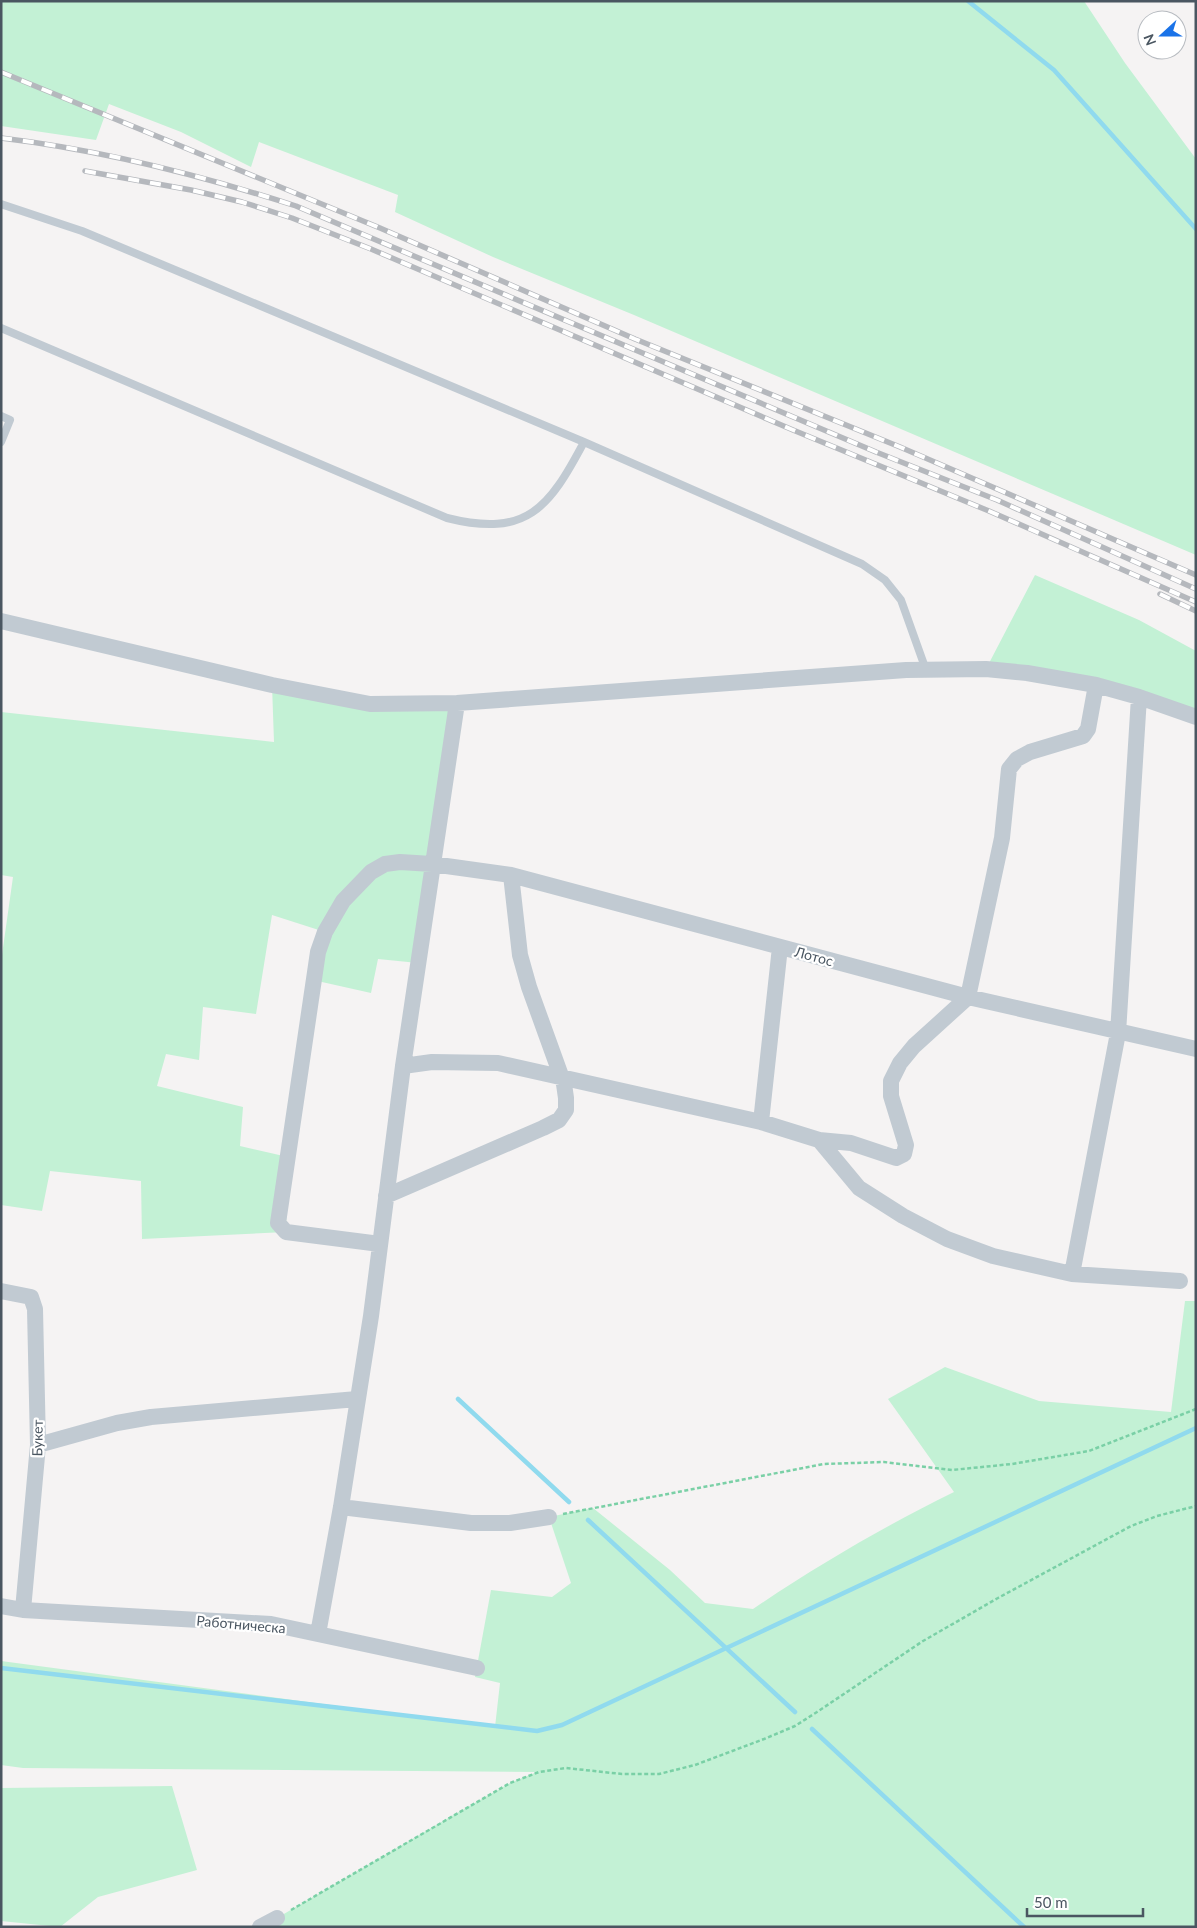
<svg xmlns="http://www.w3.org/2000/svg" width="1197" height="1928" font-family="Lato,sans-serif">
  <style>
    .green { fill: #c3f1d5 }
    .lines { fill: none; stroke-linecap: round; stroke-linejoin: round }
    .stream { stroke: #90daee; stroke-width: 4.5 }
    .path { stroke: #7ad0a6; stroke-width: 2.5; stroke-dasharray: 4 2.5; stroke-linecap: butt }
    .service { stroke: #c1cad2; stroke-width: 8 }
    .minor { stroke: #c1cad2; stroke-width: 16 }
    .rail-casing { stroke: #b5b8bd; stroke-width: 5.5 }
    .rail { stroke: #fff; stroke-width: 4; stroke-dasharray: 11; stroke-linecap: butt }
    .labels { text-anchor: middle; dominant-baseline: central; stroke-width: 4.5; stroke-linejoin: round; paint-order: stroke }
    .street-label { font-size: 14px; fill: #4a5661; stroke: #fff }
  </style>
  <rect width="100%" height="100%" fill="#f5f3f3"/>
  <path class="green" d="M1,1H1084L1125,63L1196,159V555L634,315L493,257L395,212L398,195L259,142L251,167L181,132L109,104L96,140L1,126Z
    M1035,575L1139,620L1196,651V717L1139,697L986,669Z
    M272,685L335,698L457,703L418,963L378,959L371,993L313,980L325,932L272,915L256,1014L203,1007L199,1060L166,1054L157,1086L243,1107L240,1146L288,1157L286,1232L142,1239L141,1181L50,1171L42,1211L1,1205V962L13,877L1,875V712L274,742Z
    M1185,1301H1196V1927H279L277,1918L450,1817L510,1783L537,1772L23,1768L1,1765V1661L495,1727L500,1683L475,1677L491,1590L552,1597L571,1583L549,1517L593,1508L670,1570L705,1603L753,1609C818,1565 883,1527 954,1492L888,1399L945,1367L1039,1401L1171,1412Z
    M172,1786L197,1870L98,1897L60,1927L1,1921V1788Z"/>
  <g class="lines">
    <path class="stream" d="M968,1L1054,70L1196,229
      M458,1399L569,1502
      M588,1520L795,1712
      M1,1668L537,1731L562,1725L1196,1428
      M812,1729L1024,1927"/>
    <path class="path" d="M563,1514L824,1464L884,1462L952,1470L1012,1464L1089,1451L1196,1409
      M291,1910L510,1783L539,1772L566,1768L622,1774H659L695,1765L764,1739L795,1726L817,1712L923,1641L998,1598L1131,1526L1157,1516L1196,1506"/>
    <path class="service" d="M1,204L82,231L199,280L584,442L862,564L885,580L901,600L926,670
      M1,328L447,518C527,538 549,508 584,442
      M1,416L10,420L1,442"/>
    <path class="minor" d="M1,621L272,685L370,704L457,703L906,670L986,669L1027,673L1096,685L1139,697L1196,717
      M403,1066L432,1062L498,1063L761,1122L819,1140L859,1188L903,1216L947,1239L993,1256L1072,1274L1180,1281
      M761,1122L780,947
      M819,1140L851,1143L896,1158L904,1154L906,1145L891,1096V1081L900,1063L914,1046L968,997L1002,838L1009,769L1017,759L1030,752L1083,736L1088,729L1096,685
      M386,1196L543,1128L559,1120L566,1110V1098L564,1084L529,987L520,955L511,875
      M380,1244L286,1232L278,1223L318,952L325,932L343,901L371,872L385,864L400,862L432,864L511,875L968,997L1196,1049
      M1072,1274L1118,1033L1139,697
      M1,1291L31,1297L35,1309L38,1445L23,1610
      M38,1445L117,1423L151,1417L357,1399
      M341,1507L471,1523H510L549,1517
      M1,1606L23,1610L271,1624L477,1668
      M318,1634L341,1507L371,1316L403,1066L457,703
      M260,1927L277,1918"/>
    <g class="rail-casing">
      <path id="rail" d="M1,72L380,228L635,339L900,447L1196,575
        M1,138C102,150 200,175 296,206L876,452L997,500L1196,589
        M85,171L191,190L242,202L292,218L371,249L793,430L989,511L1196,602
        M1160,594L1196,611"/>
    </g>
    <use href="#rail" class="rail"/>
  </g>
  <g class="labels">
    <g class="street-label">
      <text transform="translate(814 956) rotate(15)">Лотос</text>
      <text transform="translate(37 1438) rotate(-89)">Букет</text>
      <text transform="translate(241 1624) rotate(5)">Работническа</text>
    </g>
  </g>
  <rect width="1197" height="1928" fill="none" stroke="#4a5661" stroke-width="5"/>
  <g transform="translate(1162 35) rotate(249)"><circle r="24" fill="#ffffff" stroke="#b7bbc0"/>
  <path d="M0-4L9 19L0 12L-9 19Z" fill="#1a73e8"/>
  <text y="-8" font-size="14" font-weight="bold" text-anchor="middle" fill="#4a5661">N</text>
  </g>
  <path d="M1027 1908v8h116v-8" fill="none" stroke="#4a5661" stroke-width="2.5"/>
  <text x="1034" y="1908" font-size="15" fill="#4a5661" stroke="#ffffff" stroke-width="4" paint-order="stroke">50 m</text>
</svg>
